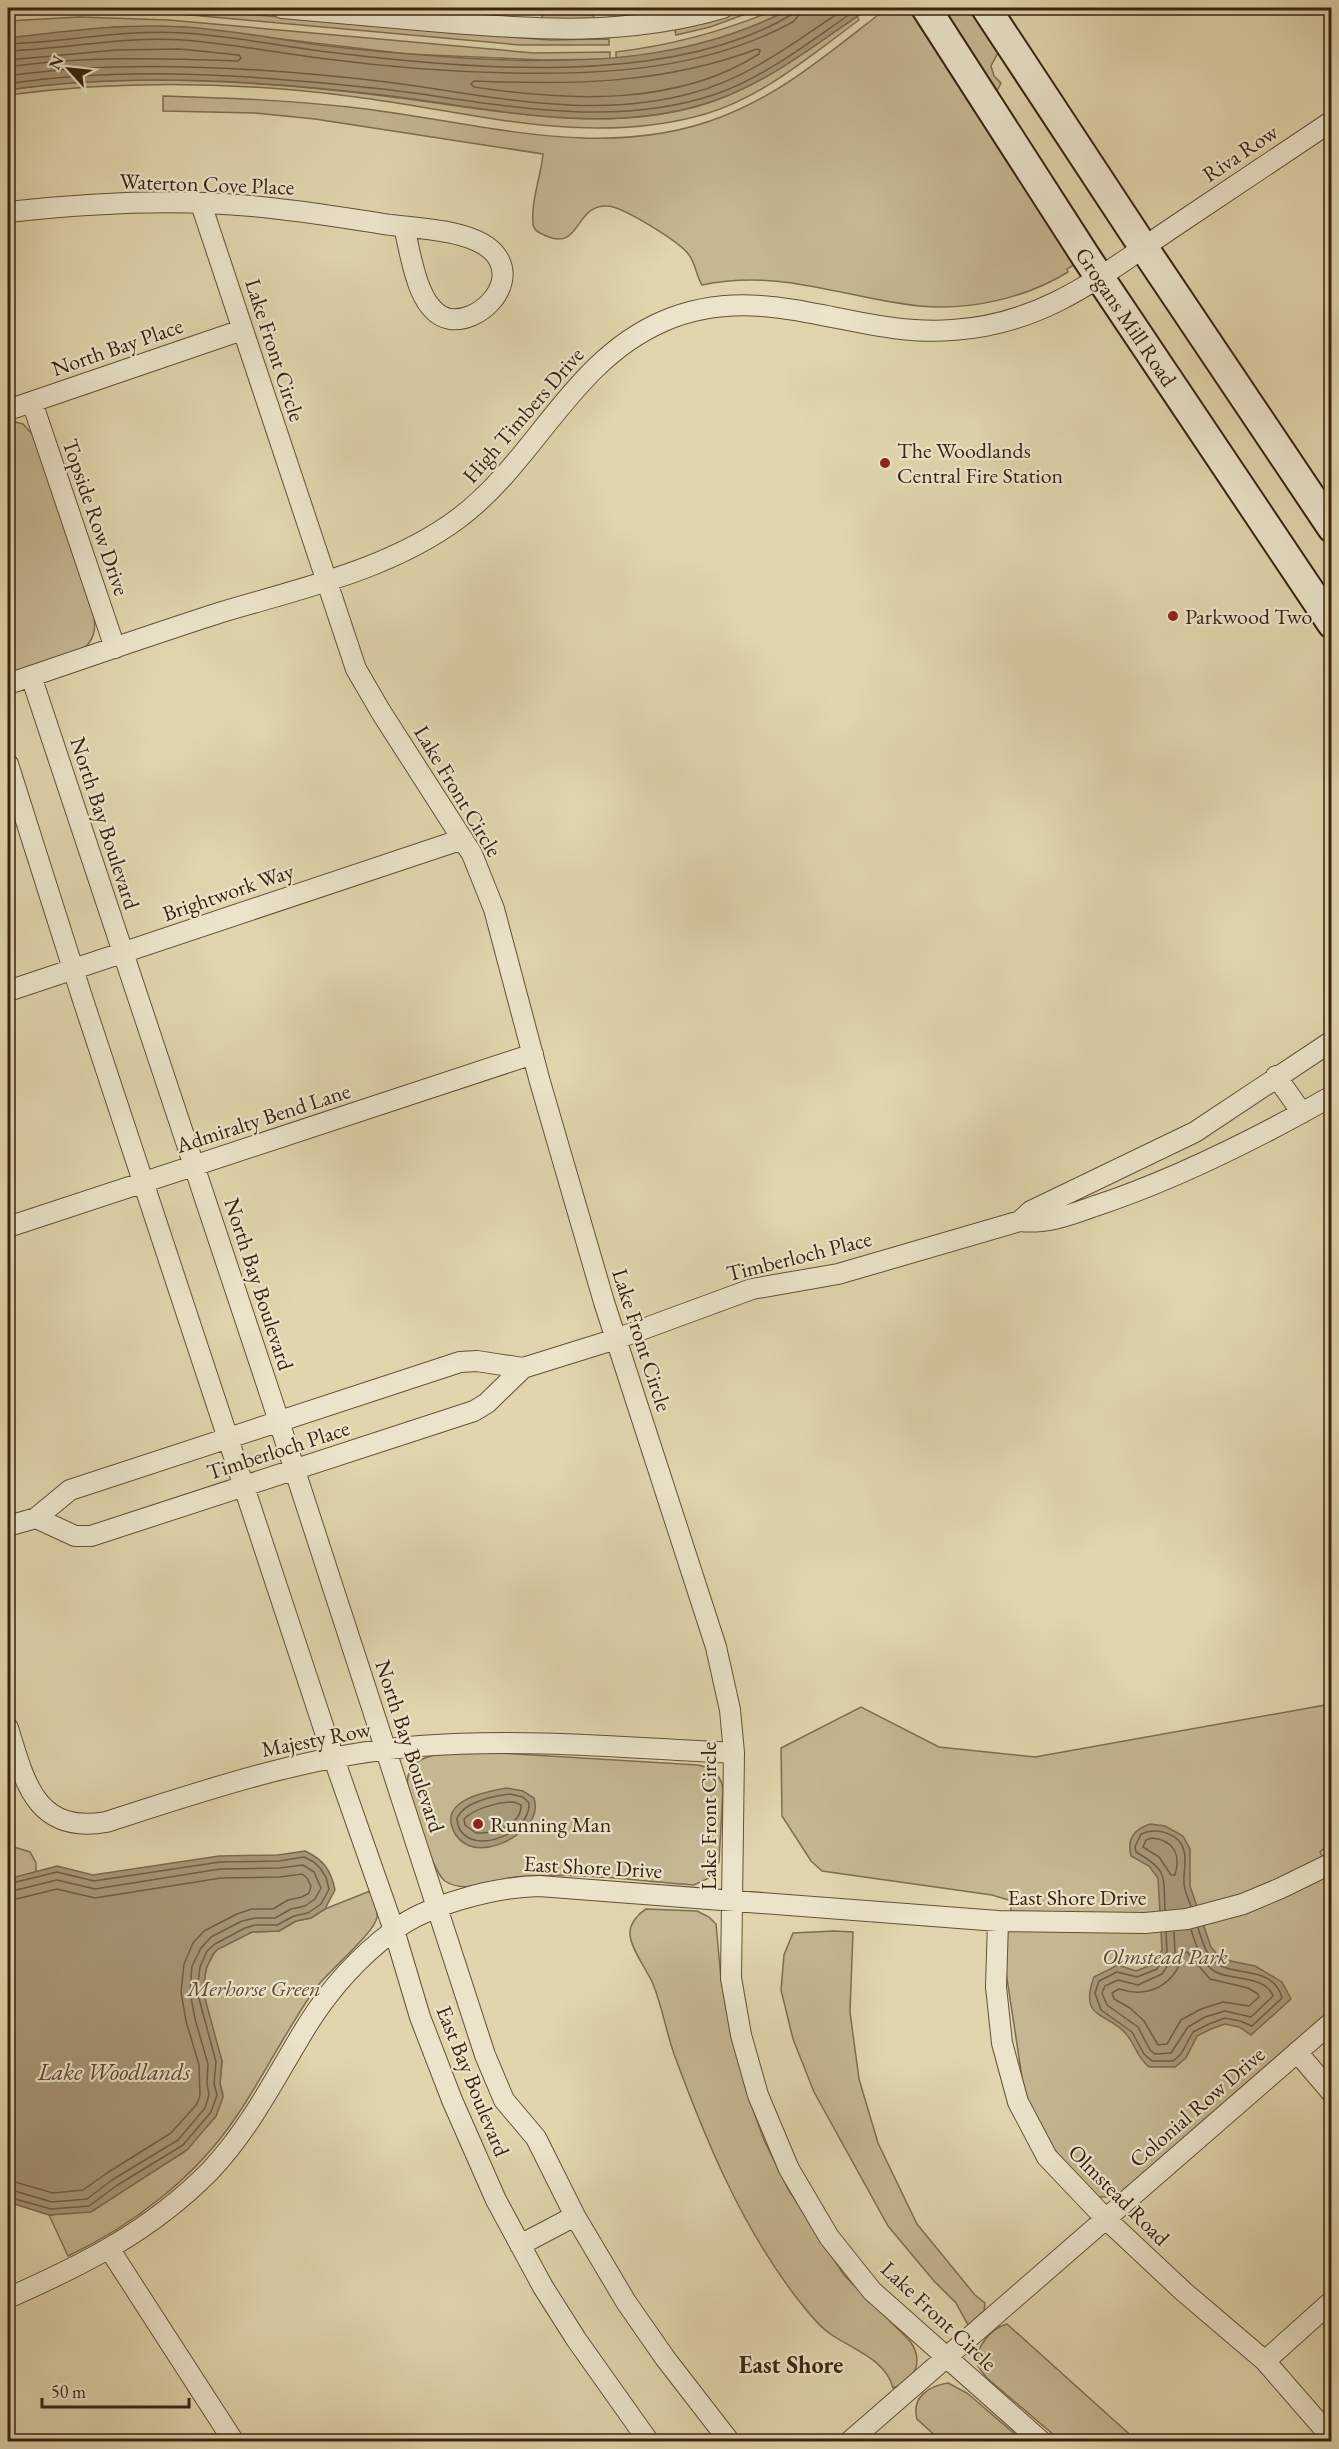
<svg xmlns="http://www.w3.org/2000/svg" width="1339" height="2449" font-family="'EB Garamond',serif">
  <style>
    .green { fill: #c4b792; stroke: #7e6d51; stroke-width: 1.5 }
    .water { fill: #a79878; stroke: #7b694e; stroke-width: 1.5 }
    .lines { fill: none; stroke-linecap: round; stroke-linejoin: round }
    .shore { stroke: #705e44; stroke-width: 1.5 }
    .street-casing { stroke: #635037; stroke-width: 22 }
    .secondary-casing { stroke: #392310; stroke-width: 32 }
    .street { stroke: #ebe4ca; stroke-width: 20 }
    .secondary { stroke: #ebe4ca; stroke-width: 28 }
    .poi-dot { fill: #8f2418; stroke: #ebe4ca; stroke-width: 2 }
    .labels { text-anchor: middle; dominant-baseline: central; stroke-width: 4.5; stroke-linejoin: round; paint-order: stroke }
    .street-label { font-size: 22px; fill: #392310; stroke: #ebe4ca }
    .poi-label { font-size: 22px; fill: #392310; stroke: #ebe4ca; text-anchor: start }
    .park-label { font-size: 22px; font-style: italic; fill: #5c4830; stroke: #ebe4ca }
    .water-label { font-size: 24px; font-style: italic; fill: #5a462f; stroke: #ebe4ca }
    .neighbourhood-label { font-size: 24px; font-weight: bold; fill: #392310; stroke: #ebe4ca }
  </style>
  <rect width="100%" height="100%" fill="#e0d5ad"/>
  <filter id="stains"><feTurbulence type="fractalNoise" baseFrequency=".00333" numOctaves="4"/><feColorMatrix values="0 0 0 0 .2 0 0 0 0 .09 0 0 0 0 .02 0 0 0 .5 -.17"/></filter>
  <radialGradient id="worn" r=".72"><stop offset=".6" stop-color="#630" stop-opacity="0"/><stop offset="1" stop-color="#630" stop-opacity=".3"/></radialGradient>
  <path class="green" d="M8,8H176L500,36L550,40L609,39V45H520L147,11L86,10L8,14Z
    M384,8H454L453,14Z
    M543,8H585L595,18L542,20Z
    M750,8H762L710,27L676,35L675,30Z
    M779,8H792C737,37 678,53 616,58V52C673,45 726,31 779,8Z
    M887,8H911L1077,263L1067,269L1068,272C1026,298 969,311 919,306C843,298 781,268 702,285C696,276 696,264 689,255C680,242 622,206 607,206C573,205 582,253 544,235C538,232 533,230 533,223C531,200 541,176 543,154L315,119L255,113L163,111V96C225,98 287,100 349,107C471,120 601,164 721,117C784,93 835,48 887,8Z
    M940,8H972L1000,49L991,66L994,76L1001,83L997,91Z
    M857,16L859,20C811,55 763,97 705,114C589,148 472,112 356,97C242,82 122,80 8,95V90C127,72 264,81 384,96C486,108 593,134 695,107C756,90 806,51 857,16Z
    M79,17L169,20L534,53L610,52V59L545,60L407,54L182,27H115L8,38V21Z
    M8,420L23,424L33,435L94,617C96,630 94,640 83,649L8,674Z
    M1331,1704V1843L1320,1852L1331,1872V2010L1123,2192L1113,2197H1095L1079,2183L1044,2135L1025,2097L1004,1959L1012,1901L992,1895L822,1871L811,1861L782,1816L781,1748L861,1707L939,1747L1035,1757Z
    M482,1752L698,1765C712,1768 722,1775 723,1790L719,1862L709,1878L694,1885C636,1881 573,1871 516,1877C494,1879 465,1895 445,1881C432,1872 415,1807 408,1789C401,1747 457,1754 482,1752Z
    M8,1842L14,1847L30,1852L36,1863V1872L8,1879Z
    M370,1891C373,1899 378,1908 377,1917C375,1933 328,1971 315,1989C286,2030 264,2076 236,2117C196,2177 132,2226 68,2256L49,2215L94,2210L119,2191L183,2153L216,2116L223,2095L220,2083L222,2061L208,2015L203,1985L207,1966L216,1950L252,1932L279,1931L296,1921L311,1918L325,1909Z
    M646,1909L697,1911L709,1917L716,1924L721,1979L730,2029L746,2090L764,2140L788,2189L844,2275L910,2341C924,2361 916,2380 893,2388C886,2359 851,2349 829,2333C816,2324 803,2306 793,2293C739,2221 705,2138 674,2054C666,2031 662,2006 653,1984C647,1970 631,1949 630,1935C629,1924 638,1914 646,1909Z
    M834,1931L853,1932L850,2012L859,2079L878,2143L917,2224L975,2295L985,2303L984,2311L968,2325L956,2303L934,2281L888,2226L814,2092L793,2039L781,1990L784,1955L793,1933Z
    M1007,2324L1137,2441H1061L987,2378C984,2374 980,2370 978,2366C973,2348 992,2328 1007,2324Z
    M948,2383L967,2393L1023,2441H941L917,2419C911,2397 929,2386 948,2383Z"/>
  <path class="water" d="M792,8H870C822,39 774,79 719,99C610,139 493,108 383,95C262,81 129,72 8,90V38C66,31 125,23 184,27C233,30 280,40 328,46C379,52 431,56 482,59C591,64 693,60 792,8Z
    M506,1788L523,1791L534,1798C538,1811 532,1823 522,1831C509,1842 487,1852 470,1846C454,1840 443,1818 458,1805C470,1795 491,1791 506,1788Z
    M1150,1824L1165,1826L1183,1836L1190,1849V1886L1211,1947L1221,1959L1255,1966L1282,1982L1291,1999L1251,2035L1239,2027L1225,2024L1211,2029L1197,2036L1186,2058L1175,2067H1149C1135,2055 1137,2047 1127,2035C1108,2011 1078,2021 1094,1977L1118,1965L1136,1971L1154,1964L1162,1950L1158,1878L1149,1866L1131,1856C1127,1839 1133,1830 1150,1824Z
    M305,1851C324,1860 331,1870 335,1890L325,1909L311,1918L296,1921L279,1931L252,1932L218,1949L213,1954L206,1969L203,1991L222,2061L220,2083L223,2097L216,2116L187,2150L91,2212L49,2215L8,2202V1879L57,1866L93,1875L219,1856L278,1855Z"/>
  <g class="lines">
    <path class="shore" d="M8,44C67,42 124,29 184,33C232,36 280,46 328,52C464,69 669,88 791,15L793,8
      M757,49L760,50L759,54C676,107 567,101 474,87L471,84L474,81C573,85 664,84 757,49Z
      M8,51C66,49 124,36 183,40C232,44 279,53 327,59C388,67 450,72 512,73C609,75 706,69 793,22L799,15L801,8
      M8,60L116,50L180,49L239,55L241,58L238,61C162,58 83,56 8,67
      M8,76C126,58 268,68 387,82C487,95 592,121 692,93C750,78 797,40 846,8
      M8,84C127,65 263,76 383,89C493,102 607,131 716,94C768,76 814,38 859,8
      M510,1794L523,1797L529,1803C531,1838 459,1860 457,1818C464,1802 493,1796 510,1794Z
      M514,1802L521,1805C522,1826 492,1834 476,1833L465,1825L464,1819C475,1808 499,1802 514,1802Z
      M1152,1838C1174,1840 1181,1855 1175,1875H1171L1159,1857L1143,1847L1146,1840Z
      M8,1884L57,1872L94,1881L220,1862L279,1861L304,1857L314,1862L320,1868L326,1877L329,1889L321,1904L308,1913L294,1916L277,1925H255L245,1928L215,1944L207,1951L200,1967L197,1991L216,2062L214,2083L217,2095L211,2112L183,2145L116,2186L89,2206L51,2209L8,2197
      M8,1892L57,1880L95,1889L220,1869L279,1868L303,1865L314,1872L321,1888L315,1899L305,1906L291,1909L275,1918H255L242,1921L211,1937L201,1948L192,1966L190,1992L195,2019L208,2064L207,2083L209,2095L205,2108L178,2140L112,2180L87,2199L52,2202L8,2189
      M8,1901L57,1889L95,1898L221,1878L280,1877L302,1874L307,1878L311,1886L309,1893L302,1897L288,1900L273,1909H252L237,1914L204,1931L193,1943L184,1964L181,1992L186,2021L199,2065L200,2095L197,2104L171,2133L107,2173L83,2190L53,2193L8,2180
      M1165,1910C1163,1876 1169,1871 1136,1852L1135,1847L1141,1834C1156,1827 1180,1833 1184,1851C1187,1861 1183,1873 1184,1884C1185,1891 1188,1899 1191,1906
      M1166,1932L1167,1952L1157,1969L1137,1977L1117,1972L1099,1981L1095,1993L1101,2010L1132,2032L1144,2054L1152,2061H1173L1181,2054L1193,2032L1209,2024L1225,2018L1240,2021L1252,2026L1282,1998C1274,1967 1239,1976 1219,1965C1206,1957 1202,1940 1198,1928
      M1174,1932L1175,1954L1162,1974L1138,1985L1118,1980L1105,1986L1102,1993L1107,2005L1138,2027L1150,2050L1155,2054L1171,2053L1188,2027L1205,2017L1225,2011L1251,2017L1273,1996C1266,1975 1230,1981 1214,1971C1200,1962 1196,1944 1191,1930
      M1187,1952L1210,1979L1248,1988L1258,1994L1259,1997L1249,2006L1223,2002L1201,2009L1181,2020L1167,2044L1158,2045L1144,2021L1130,2008L1114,1999L1112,1993L1119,1989C1150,1999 1175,1984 1184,1953Z"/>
    <g class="street-casing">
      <path id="street" d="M282,8C335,13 388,17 441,22C539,30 628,36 723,8
        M201,204L356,669L381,712L472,854L494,909L540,1082L604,1302L716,1647L730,1710L734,1753L731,1978L741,2035L758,2095L789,2169L829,2237L872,2291L1042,2442
        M8,212C88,203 171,198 252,206C299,210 345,218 391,225C422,229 484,230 499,260C514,288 479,323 450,319C417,313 411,254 404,227
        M32,402L115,648
        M8,410L242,330
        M31,676L271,1397L485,2055L504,2100L536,2138L575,2216L626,2302L665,2358L730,2442
        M8,684C79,660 150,635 222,612C302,588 391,569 459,518C536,460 572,360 664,321C765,278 851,338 953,330C1045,324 1102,275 1175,226C1227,191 1279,156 1332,121
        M8,764L82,997L334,1759L394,1930L420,2017L452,2100L496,2200L543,2287L576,2339L649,2442
        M8,991L463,839
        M1276,1076L1302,1113
        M1020,1221L1031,1211L1195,1132L1332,1041
        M8,1227L533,1054
        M36,1518L75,1536H91L474,1411L487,1403L523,1368L616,1339L752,1289L838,1274L1020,1221C1047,1224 1070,1215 1095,1206C1177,1179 1256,1139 1332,1096
        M8,1526L36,1518L70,1490L460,1362L477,1361L523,1368
        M8,1728C25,1783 36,1834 106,1822C209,1789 311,1754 420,1746C524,1738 630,1748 734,1753
        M998,1921L996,1987L1002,2043L1018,2102L1047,2157L1105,2218L1184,2292L1265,2361L1332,2438
        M1297,2052L1332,2093
        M520,2245L575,2216
        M110,2250L234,2442
        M8,2298C83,2265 151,2231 210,2171C251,2128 277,2074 308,2024C330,1989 360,1956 393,1931C428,1904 496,1887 539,1886L998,1921L1145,1923L1187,1919L1243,1904L1281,1888L1332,1863
        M1265,2361L1332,2301
        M849,2442L1332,2022"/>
    </g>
    <g class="secondary-casing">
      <path id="secondary" d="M926,8L1088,260L1332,624
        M986,8L1144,248L1332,528"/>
    </g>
    <use href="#street" class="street"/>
    <use href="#secondary" class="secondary"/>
  </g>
  <g class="poi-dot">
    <circle cx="885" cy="463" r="6"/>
    <circle cx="1173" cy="616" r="6"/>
    <circle cx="478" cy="1824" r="6"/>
  </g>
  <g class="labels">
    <g class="street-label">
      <text transform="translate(1240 153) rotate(-34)">Riva Row</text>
      <text transform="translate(207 184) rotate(2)">Waterton Cove Place</text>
      <text transform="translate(1126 317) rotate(56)">Grogans Mill Road</text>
      <text transform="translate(117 347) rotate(-19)">North Bay Place</text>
      <text transform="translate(275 350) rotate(72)">Lake Front Circle</text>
      <text transform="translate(523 415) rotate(-49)">High Timbers Drive</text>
      <text transform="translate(96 517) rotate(71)">Topside Row Drive</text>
      <text transform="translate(458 791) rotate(59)">Lake Front Circle</text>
      <text transform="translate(105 823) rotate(72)">North Bay Boulevard</text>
      <text transform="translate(228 892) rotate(-19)">Brightwork Way</text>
      <text transform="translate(263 1118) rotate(-18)">Admiralty Bend Lane</text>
      <text transform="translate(799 1256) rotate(-14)">Timberloch Place</text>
      <text transform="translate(259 1284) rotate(72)">North Bay Boulevard</text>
      <text transform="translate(642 1340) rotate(72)">Lake Front Circle</text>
      <text transform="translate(278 1450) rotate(-18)">Timberloch Place</text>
      <text transform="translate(316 1739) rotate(-11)">Majesty Row</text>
      <text transform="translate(410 1746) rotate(72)">North Bay Boulevard</text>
      <text transform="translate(708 1816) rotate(-90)">Lake Front Circle</text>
      <text transform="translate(593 1867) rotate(3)">East Shore Drive</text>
      <text x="1077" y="1897">East Shore Drive</text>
      <text transform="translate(473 2081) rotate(68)">East Bay Boulevard</text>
      <text transform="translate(1197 2107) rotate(-41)">Colonial Row Drive</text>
      <text transform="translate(1119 2195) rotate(45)">Olmstead Road</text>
      <text transform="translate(939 2316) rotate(43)">Lake Front Circle</text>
    </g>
    <g class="poi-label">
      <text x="897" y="450">The Woodlands<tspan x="897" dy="25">Central Fire Station</tspan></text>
      <text x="1185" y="616">Parkwood Two</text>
      <text x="490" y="1824">Running Man</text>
    </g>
    <g class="park-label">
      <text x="1165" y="1956">Olmstead Park</text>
      <text x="254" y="1988">Merhorse Green</text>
    </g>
    <g class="water-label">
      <text x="114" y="2071">Lake Woodlands</text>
    </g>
    <g class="neighbourhood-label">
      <text x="791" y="2364">East Shore</text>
    </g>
  </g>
  <rect width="1339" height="2449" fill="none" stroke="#e0d5ad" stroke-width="30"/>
  <rect x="9" y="9" width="1321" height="2431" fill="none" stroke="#392310" stroke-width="3"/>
  <rect x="15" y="15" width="1309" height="2419" fill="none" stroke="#392310" stroke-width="1.5"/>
  <g transform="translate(69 69) rotate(297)" stroke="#ebe4ca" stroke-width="4.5" paint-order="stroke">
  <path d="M0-4.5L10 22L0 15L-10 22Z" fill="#392310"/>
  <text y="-9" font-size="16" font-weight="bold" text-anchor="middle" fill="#392310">N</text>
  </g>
  <path d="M42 2398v9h147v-9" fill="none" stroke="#392310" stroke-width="3"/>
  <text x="51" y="2398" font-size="18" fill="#392310" stroke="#ebe4ca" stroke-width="4.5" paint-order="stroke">50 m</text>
  <rect width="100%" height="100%" filter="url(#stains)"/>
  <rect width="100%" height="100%" fill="url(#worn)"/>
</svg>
